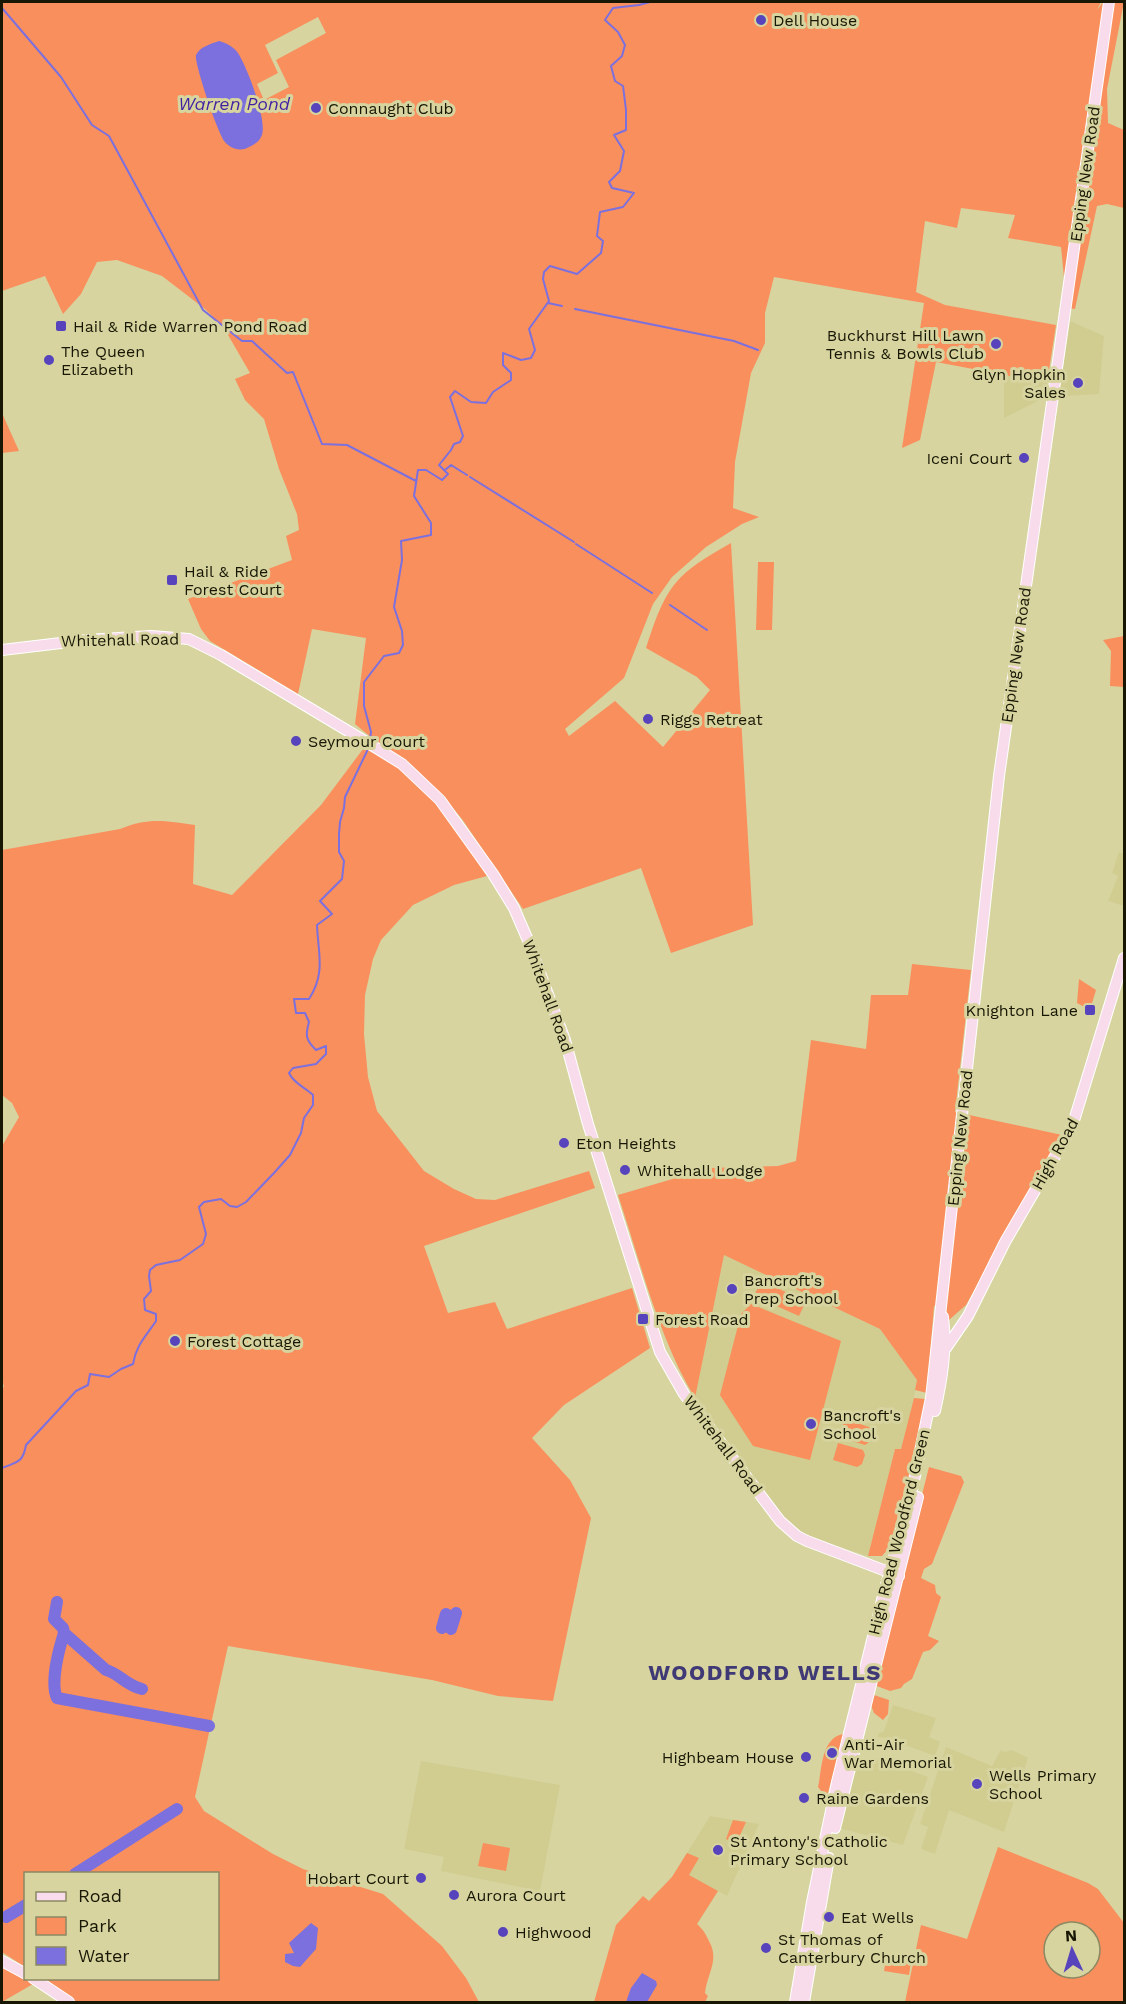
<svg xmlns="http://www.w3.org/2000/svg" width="1126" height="2004" font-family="'Work Sans',sans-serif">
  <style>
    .built { fill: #d1cd91 }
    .green { fill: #f98f5d; fill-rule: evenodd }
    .water { fill: #7b70de }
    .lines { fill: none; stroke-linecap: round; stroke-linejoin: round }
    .stream { stroke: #7b70de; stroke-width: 2 }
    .river { stroke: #7b70de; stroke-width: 12 }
    .primary-casing { stroke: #fff; stroke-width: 12 }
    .primary { stroke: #f8dceb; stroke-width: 10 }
    .poi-dot { fill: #5743bb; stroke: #d7d4a0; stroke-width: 2 }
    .labels { text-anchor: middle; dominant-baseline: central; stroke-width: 6; stroke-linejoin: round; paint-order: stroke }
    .poi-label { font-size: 16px; fill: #181704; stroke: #d7d4a0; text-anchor: start }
    .street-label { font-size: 16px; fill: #181704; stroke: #d7d4a0 }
    .water-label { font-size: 18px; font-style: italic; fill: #411fa2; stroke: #d7d4a0 }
    .district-label { font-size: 22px; font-weight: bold; letter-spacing: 1.5px; fill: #3f3976; stroke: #d7d4a0 }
  </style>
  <rect width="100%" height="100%" fill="#d7d4a0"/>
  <path class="built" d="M1070,321L1104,336L1099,394L1066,396L1059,394Z
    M1004,375L1047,383L1044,398L1004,418Z
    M1119,852L1124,854V906L1108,901L1118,876L1112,873Z
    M723,1254L880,1329L917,1380L914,1398L901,1450L895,1449L868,1556L822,1541L806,1535L793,1525L779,1511L695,1398Z
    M893,1705L936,1718L929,1737L940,1742L935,1756L886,1738L878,1737V1734L884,1731Z
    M946,1747L992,1766L1001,1750L1005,1752L1012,1750L1028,1758L1004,1832L949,1810L935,1854L921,1849L928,1827L920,1824Z
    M867,1757L882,1760L928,1777L903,1845L839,1828L853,1776Z
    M421,1761L560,1785L540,1891L441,1871L444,1857L404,1849Z
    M710,1816L759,1824L727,1896L718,1891L690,1936L653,1896L672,1877Z"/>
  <path class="green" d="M2,2H1101L1097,10L1103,2H1124L1107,89L1108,123L1124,130V208L1107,204L1097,206L1075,309L1067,308L1061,247L1008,238L1015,215L961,208L957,228L925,221L916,292L945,305L1056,325L1047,383L936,362L920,440L902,448L924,303L774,277L765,313V343L751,373L735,462L733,508L759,517L742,524L706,547L672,577L653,604L624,678L565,729L569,736L615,701L663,747L710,690L697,677L646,648C654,624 662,596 681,577C695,563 714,553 731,543L753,925L671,953L641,868L523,909L462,819L441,795L355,724L366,638L312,629L298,694L210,641L201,629L188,599L292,560L286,536L299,530L297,514L279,469L264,419L245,400L235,379L250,373L224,328L205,309L162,276L117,260L97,262L81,294L63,314L45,276L2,291ZM318,17L326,33L276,60L289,87L264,100L257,84L278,73L265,45Z
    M2,413L19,451L2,453Z
    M758,562H774L772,630H756Z
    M1124,636V687L1110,686L1111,651L1103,640Z
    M366,745L396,763L435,799L487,876L454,885L413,905L381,940L373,959L365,995L364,1034L368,1077L377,1111L424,1171L454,1189L476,1199L495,1200L589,1171L595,1188L424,1246L448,1313L495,1302L507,1329L632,1288L650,1348L564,1405L532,1438L570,1480L591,1518L553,1701L498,1696L432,1680L228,1646L195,1797L204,1811L273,1854L303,1869L383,1894L442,1946L466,1978L479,2002H77L43,1979L218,1978V1874H26L25,1967L2,1952V1388L4,1387L2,1378V1146L19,1117L12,1103L2,1095V850L120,829C149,817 165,821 195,825L193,884L232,895L321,805Z
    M912,964L971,970L955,1112L1062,1135L966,1305L949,1320L945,1306H934L927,1393L915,1390L917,1380L880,1329L724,1255L695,1398C659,1339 640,1261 618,1195L710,1168L778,1166L796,1161L811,1040L866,1049L871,995H908Z
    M1079,979L1096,990L1090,1010L1077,1003Z
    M761,1281L806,1301L799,1316L754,1296Z
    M751,1304L841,1341L810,1460L753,1446L720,1395L741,1314Z
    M914,1398L925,1399L916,1449L889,1548L882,1556H868L895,1449H901Z
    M845,1419L869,1427L872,1430L868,1443L865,1445L839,1437Z
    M838,1443L863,1450L865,1455L862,1464L857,1467L833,1460Z
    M929,1467L961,1476L964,1482L932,1564L924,1569L921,1578L935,1585L936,1593L941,1597L928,1636L939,1641L930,1650L923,1652L912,1679L904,1684L901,1688L890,1691L874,1685Z
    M874,1695L889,1700L888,1714L883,1720L874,1713L870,1703Z
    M843,1734L844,1735L828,1793L822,1792L818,1787C822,1770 821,1738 843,1734Z
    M733,1820L746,1822L736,1844L726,1839Z
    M483,1843L510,1848L506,1871L478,1866Z
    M998,1847L1088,1883L1098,1889L1124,1923V2002H905L921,1925L967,1939ZM1054,1932H1090V1968H1054Z
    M687,1853L699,1858L689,1875L718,1891L697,1924C704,1930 706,1935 710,1943C719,1961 707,1974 705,1993L708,1996L705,2002H594L616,1925L643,1896L649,1901L672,1877Z
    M886,1960L911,1963L909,1975L884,1971Z
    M2,1965L33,1984L2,2002Z"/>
  <path class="water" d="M219,41C226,43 233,46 238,53C247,67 267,119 262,135C260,141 254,145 249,147C241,152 231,149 225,142C218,134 194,63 196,55C200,47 210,44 219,41Z
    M311,1923L318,1928L316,1949L300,1967L293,1966L285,1962V1954L294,1953L289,1943Z
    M642,1973L656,1981L657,1985L647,2002H626L631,1988Z"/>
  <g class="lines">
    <path class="stream" d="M2,8L61,77L92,125L109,136L203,310L242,341H252L287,373L293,372L322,444L347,445L416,481
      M548,303L562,306
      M575,309L734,341L758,350
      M445,470L451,465L467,475
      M470,477L574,542
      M576,544L652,593
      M670,605L707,630
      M370,739L371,732L364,706V682L384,656L399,653L403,645L402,631L394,607L402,560L401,541L431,535V523L414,496L418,470H426L442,480L448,474L439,465L451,450L454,444L460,442L463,436L450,397L455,391L471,402L486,403L493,392L511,380V373L503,365V353L521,360L531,358L535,350L529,329L549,301L543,279L544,272L550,266L577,274L601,253L603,241L597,236L600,212L623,207L634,193L612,188L609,182L620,171L624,151L614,135L626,130V110L623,86L615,81L611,66L622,56L625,45L618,32L605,20L613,8L639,5L650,2
      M2,1468C17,1462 23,1463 26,1445L76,1391L88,1385L90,1374L109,1377L121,1369L133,1364C136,1345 146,1336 156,1321V1314L145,1310L144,1299L151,1291L149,1276L150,1270L156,1265L180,1260L203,1244L206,1234L199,1207L204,1202L221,1199L230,1206L237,1207L246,1202L274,1173L290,1155L301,1133L304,1118L313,1105V1095C305,1087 294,1084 289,1073L293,1068L316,1064L326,1054V1046L316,1050C306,1040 305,1036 309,1022L305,1013H296L294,999H309C326,973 318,953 317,925L332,914L320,901L342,879L344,861L339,852V834L340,822L344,808L345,797L369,747"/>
    <path class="river" d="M57,1602L54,1619L63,1628L64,1633L106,1670C119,1673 125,1685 142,1689
      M442,1628L446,1614
      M451,1629L456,1613
      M64,1633C59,1649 50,1683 57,1698L209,1726
      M75,1874L177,1809
      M6,1917L26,1905"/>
    <g class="primary-casing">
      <path id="primary" d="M2,650L86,640L151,636L189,639L221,655L378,749L402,764L440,800L493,874L514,908L527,938L565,1040L588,1124L660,1352L684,1394L780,1521L797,1536L807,1541L899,1576
        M946,1348L968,1316L1005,1242L1072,1127L1124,958
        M935,1411C942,1379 947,1350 943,1317
        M835,1828L918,1497
        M2,1961L26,1974
        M33,1978L69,2002
        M795,2002L812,1902L837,1782L884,1592L911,1495L931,1398L999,776L1109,2
        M804,2002L829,1858"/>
    </g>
    <use href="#primary" class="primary"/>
  </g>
  <g class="poi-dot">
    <circle cx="761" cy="20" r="6"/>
    <circle cx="316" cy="108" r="6"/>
    <rect x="55" y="320" width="12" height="12" rx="3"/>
    <circle cx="996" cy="344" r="6"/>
    <circle cx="49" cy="360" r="6"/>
    <circle cx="1078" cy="383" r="6"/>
    <circle cx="1024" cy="458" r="6"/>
    <rect x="166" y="574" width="12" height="12" rx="3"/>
    <circle cx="648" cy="719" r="6"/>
    <circle cx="296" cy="741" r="6"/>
    <rect x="1084" y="1004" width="12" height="12" rx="3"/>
    <circle cx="564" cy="1143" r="6"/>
    <circle cx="625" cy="1170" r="6"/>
    <circle cx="732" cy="1289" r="6"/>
    <rect x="637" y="1313" width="12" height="12" rx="3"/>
    <circle cx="175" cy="1341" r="6"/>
    <circle cx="811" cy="1424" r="6"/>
    <circle cx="832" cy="1753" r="6"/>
    <circle cx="806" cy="1757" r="6"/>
    <circle cx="977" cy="1784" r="6"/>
    <circle cx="804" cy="1798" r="6"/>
    <circle cx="718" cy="1850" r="6"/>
    <circle cx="421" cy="1878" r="6"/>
    <circle cx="454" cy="1895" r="6"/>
    <circle cx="829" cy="1917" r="6"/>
    <circle cx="503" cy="1932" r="6"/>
    <circle cx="766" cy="1948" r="6"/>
  </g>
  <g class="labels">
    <g class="poi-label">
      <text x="773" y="20">Dell House</text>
      <text x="328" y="108">Connaught Club</text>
      <text x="73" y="326">Hail &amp; Ride Warren Pond Road</text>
      <text x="984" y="335" text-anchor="end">Buckhurst Hill Lawn<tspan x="984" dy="18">Tennis &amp; Bowls Club</tspan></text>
      <text x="61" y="351">The Queen<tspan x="61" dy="18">Elizabeth</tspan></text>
      <text x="1066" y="374" text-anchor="end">Glyn Hopkin<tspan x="1066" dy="18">Sales</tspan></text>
      <text x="1012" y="458" text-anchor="end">Iceni Court</text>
      <text x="184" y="571">Hail &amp; Ride<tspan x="184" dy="18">Forest Court</tspan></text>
      <text x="660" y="719">Riggs Retreat</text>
      <text x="308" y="741">Seymour Court</text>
      <text x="1078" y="1010" text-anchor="end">Knighton Lane</text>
      <text x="576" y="1143">Eton Heights</text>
      <text x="637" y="1170">Whitehall Lodge</text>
      <text x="744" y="1280">Bancroft's<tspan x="744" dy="18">Prep School</tspan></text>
      <text x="655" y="1319">Forest Road</text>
      <text x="187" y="1341">Forest Cottage</text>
      <text x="823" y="1415">Bancroft's<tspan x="823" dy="18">School</tspan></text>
      <text x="844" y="1744">Anti-Air<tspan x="844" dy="18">War Memorial</tspan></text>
      <text x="794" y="1757" text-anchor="end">Highbeam House</text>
      <text x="989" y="1775">Wells Primary<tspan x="989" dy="18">School</tspan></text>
      <text x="816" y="1798">Raine Gardens</text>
      <text x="730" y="1841">St Antony's Catholic<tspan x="730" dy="18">Primary School</tspan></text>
      <text x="409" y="1878" text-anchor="end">Hobart Court</text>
      <text x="466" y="1895">Aurora Court</text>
      <text x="841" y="1917">Eat Wells</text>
      <text x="515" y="1932">Highwood</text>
      <text x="778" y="1939">St Thomas of<tspan x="778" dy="18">Canterbury Church</tspan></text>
    </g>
    <g class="street-label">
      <text transform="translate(1085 174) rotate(-82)">Epping New Road</text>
      <text transform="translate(120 640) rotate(-1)">Whitehall Road</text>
      <text transform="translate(1016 655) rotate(-82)">Epping New Road</text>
      <text transform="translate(548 996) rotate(70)">Whitehall Road</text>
      <text transform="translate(960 1138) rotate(-84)">Epping New Road</text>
      <text transform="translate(1055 1154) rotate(-61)">High Road</text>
      <text transform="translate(723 1445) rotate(53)">Whitehall Road</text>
      <text transform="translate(899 1532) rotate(-76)">High Road Woodford Green</text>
    </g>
    <g class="water-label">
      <text x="234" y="103">Warren Pond</text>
    </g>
    <g class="district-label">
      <text x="765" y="1672">WOODFORD WELLS</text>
    </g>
  </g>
  <rect width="1126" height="2004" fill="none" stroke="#181704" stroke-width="6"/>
  <rect x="24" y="1872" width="195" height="108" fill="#d7d4a0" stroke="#8b8862" stroke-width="1.5"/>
  <rect x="36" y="1892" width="30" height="9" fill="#f8dceb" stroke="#8b8862" stroke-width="1.5"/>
  <text x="78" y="1902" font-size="18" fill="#181704">Road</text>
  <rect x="36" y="1917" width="30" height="18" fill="#f98f5d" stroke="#8b8862" stroke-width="1.5"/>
  <text x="78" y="1932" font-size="18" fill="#181704">Park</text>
  <rect x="36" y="1947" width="30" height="18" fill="#7b70de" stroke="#8b8862" stroke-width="1.5"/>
  <text x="78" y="1962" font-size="18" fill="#181704">Water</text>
  <g transform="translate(1072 1950) rotate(356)"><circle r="28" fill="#d7d4a0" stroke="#8b8862" stroke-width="1.5"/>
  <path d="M0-4.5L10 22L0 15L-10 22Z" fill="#5743bb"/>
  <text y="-9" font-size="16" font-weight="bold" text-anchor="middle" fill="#181704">N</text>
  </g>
</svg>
